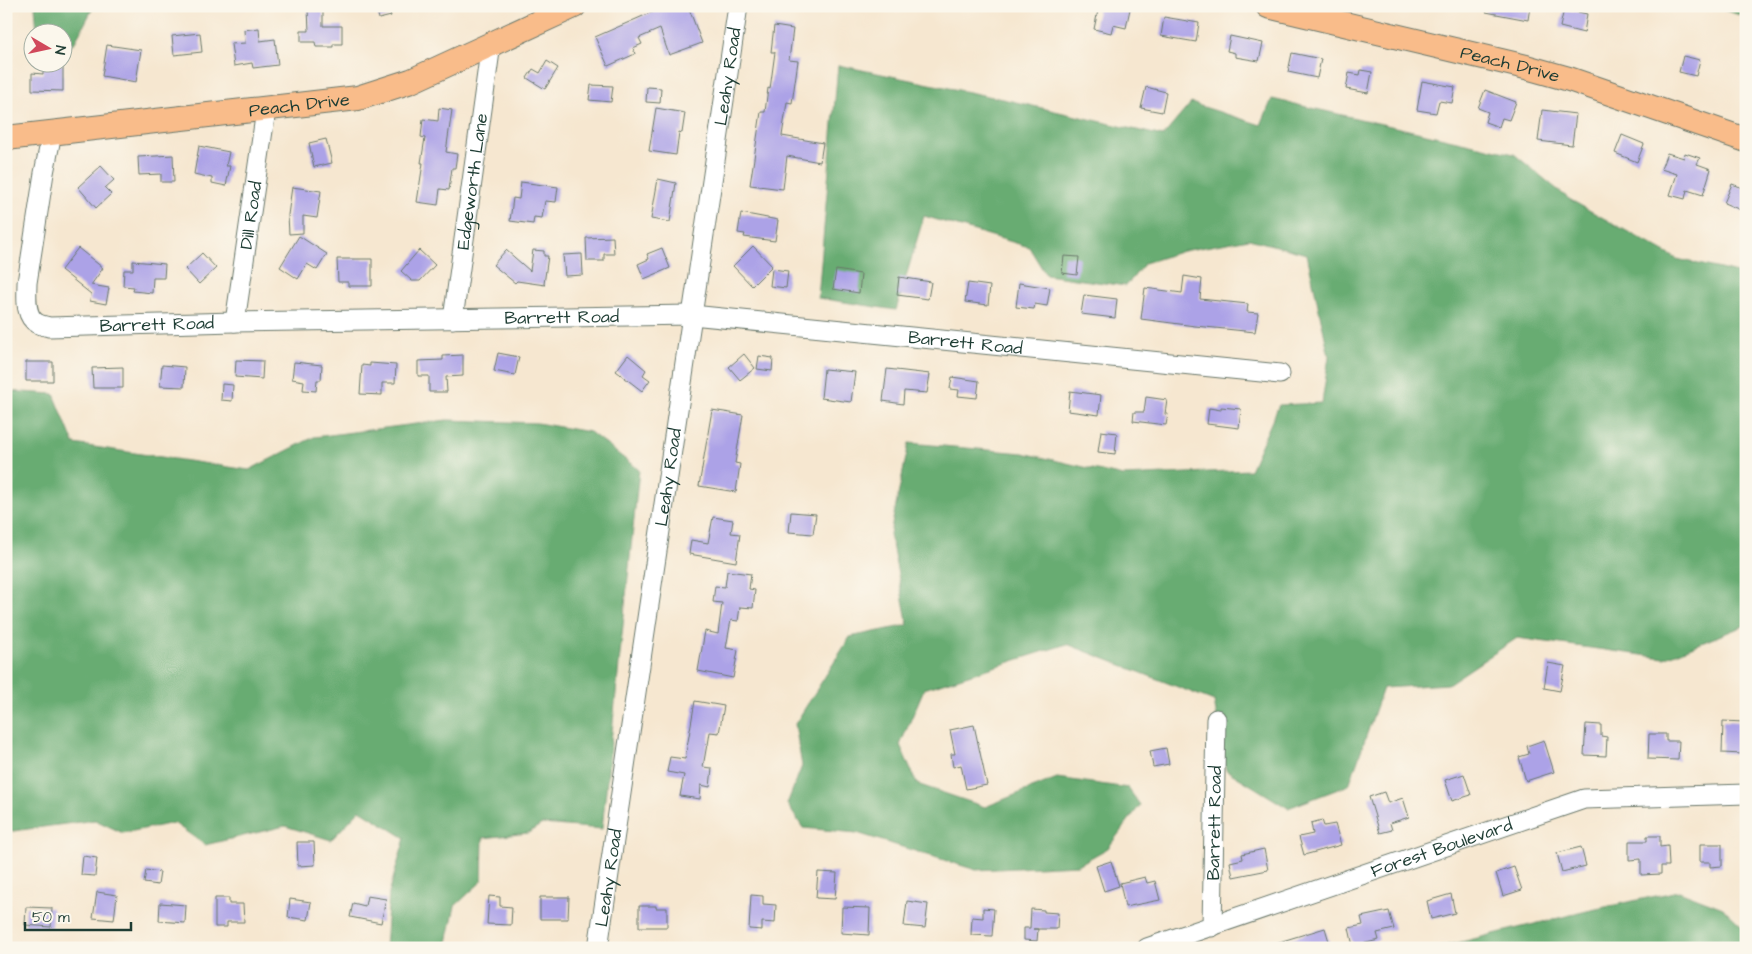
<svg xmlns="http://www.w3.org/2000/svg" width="1752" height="954" font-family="'Architects Daughter',sans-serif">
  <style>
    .forest { fill: #68ac72; stroke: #447453 }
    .building { fill: #aca2e7 }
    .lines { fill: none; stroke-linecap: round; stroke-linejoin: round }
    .minor-casing { stroke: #6a786b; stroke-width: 21 }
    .major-casing { stroke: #6a786b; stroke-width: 26 }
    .minor { stroke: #fff; stroke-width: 19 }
    .major { stroke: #f9bc8a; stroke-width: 24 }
    .labels { text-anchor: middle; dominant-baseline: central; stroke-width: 4.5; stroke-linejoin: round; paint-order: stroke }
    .street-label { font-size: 18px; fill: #1f3d34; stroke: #fbf7ec }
  </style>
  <rect width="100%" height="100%" fill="#fbf7ec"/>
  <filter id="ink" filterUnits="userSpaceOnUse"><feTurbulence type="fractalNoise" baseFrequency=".02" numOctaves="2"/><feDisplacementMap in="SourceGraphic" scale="10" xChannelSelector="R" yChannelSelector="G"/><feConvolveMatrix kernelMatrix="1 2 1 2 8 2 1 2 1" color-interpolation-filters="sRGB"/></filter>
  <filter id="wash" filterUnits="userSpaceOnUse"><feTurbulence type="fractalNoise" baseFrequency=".0096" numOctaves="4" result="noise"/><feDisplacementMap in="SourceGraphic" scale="20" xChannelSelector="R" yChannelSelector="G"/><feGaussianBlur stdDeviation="1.12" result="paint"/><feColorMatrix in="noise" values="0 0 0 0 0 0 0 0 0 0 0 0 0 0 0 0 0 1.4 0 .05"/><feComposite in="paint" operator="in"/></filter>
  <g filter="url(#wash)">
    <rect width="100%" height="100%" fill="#f6e7d0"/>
    <path class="forest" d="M35,6H94L75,42L63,50L62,32H37Z
      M1712,6H1746V17Z
      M838,65L1007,100L1163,136L1191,103L1261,125L1272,99L1514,154L1569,199L1677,259L1746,275V625L1664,658L1517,638L1448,684L1383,688L1349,785L1288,808L1226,770L1214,701L1067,644L924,689L900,745L917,784L985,807L1057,778L1128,788L1140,805L1108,848L1078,865L976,870L857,833L803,828L787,804L802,766L795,724L850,637L908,625L890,534L909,443L1023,453L1123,476L1250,470L1279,405L1322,403L1329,356L1307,254L1249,239L1183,251L1145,263L1126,286L1046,275L1029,247L924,216L896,310L818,298Z
      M6,391L54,394L74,444L249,470L314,437L447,420L537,423L590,432L639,470L602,829L542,824L528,833L483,838L482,881L455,906L446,947L443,948H385L389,893L405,838L360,810L331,840L285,826L205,845L174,823L123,833L95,820L6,832Z
      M1679,891L1723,908L1746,930V948H1437L1587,911Z"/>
    <g id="blocks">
      <path class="building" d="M376,6H388L391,16L379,19Z
        M666,6H688L702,43L669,55L660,29L639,38L642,44L633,48L635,54L608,66L595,37Z
        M1099,6H1116L1130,9L1126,28L1113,25L1111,33L1094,29Z
        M1486,6H1530L1528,20L1486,12Z
        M308,9H323V26H342V44H333V47H316L315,42H301V31H309Z
        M1564,9L1587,14L1584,33L1560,27Z
        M1164,17L1199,23L1196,42L1161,36Z
        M774,26L793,29L789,60L798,61L792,103L787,102L782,136L823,143L820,162L787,156L783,189L750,185L761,112H765L768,88L770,89L775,52H771Z
        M259,28L260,41L275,39L278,65L253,68L252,63L234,66L231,44L245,43L244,30Z
        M200,33L202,52L174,55L172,36Z
        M1230,36L1263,43L1259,61L1235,57V53L1227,51Z
        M107,45L141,50L136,82L102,76Z
        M1292,53L1321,59L1317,78L1288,72Z
        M1683,56L1700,60L1696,76L1679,72Z
        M547,61L558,68L545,89L527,78L533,69L540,73Z
        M43,64H63V91L32,90V73L43,74Z
        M1361,70L1372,72L1368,93L1346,89L1349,73L1360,75Z
        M1422,81L1455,87L1452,103L1439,101L1436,113L1417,110Z
        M591,85L613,86L611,102L589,100Z
        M647,87L661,88L660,103L646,102Z
        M1146,87L1166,92L1162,112L1141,108Z
        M1485,90L1516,102L1509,120L1502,118L1499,127L1485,122L1488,112L1478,108Z
        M439,108L452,110L446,152L457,154L455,168H452L449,190L440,189L438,205L417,202L423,163H421L425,138L421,137L423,119L438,121Z
        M656,108L685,113L682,133L679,132L676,155L649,151Z
        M1542,110L1576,114L1572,145L1538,141Z
        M1622,135L1644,144L1637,162L1615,153Z
        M326,139L332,163L314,167L309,143Z
        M199,146L229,152L226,166H230L226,186L212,183V178L194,174Z
        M1667,153L1684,158L1685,153L1700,158L1697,164L1711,169L1703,195L1687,190L1685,199L1670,195L1677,174L1661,169Z
        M173,155L174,182H161V174L139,175L138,157Z
        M101,166L114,180L105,188L111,194L96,208L78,187Z
        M658,179L676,183L670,222L651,219Z
        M521,182L558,187L556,202L545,201L542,218L534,217L533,224L510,221L513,198L519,199Z
        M1732,184L1746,189V204L1743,211L1724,203Z
        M292,187L321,191L317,218L303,216V233L289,234L288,215Z
        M741,213L778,220L775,241L744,237L745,234L738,233Z
        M299,236L327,254L317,270L307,264L298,279L280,267Z
        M613,237L614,254H604V261H587L586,238Z
        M753,246L772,266L752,286L733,266Z
        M78,248L103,268L91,285L109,288L106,304L90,301L91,294L61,270Z
        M662,248L670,268L644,279L638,264L649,259L647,254Z
        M419,250L435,265L420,281H412L401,271Z
        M506,250L530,271L533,250L544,251V256H548L544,284L545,285L517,281L515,283L493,265Z
        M202,253L216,268L199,284L185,269Z
        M582,254L583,275L565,276L563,255Z
        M1064,256L1079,257L1077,275L1062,273Z
        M337,259H372V286H348V282H338Z
        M133,261L165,264L164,278H153L152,293L133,291L134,287L123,286L124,270H133Z
        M772,269L788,271L786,288L770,286Z
        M836,270L861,274L859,293L833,289Z
        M1184,276L1202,279L1200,299L1248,304L1247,312L1258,313L1255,332L1195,326L1141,319L1145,288L1182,293Z
        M899,277L931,282L928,299L897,295Z
        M968,283L990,286L988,305L965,302Z
        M1019,283L1050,288L1047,306L1035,304L1034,309L1016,307Z
        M1084,295L1117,299L1115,318L1081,314Z
        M498,353L519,357L515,375L494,371Z
        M744,354L755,368L740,380L729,367Z
        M463,355V376L446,377L447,392H429V376H418V361L443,360V356Z
        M628,355L646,370L643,375L650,380L642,391L616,371Z
        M759,356L773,358L772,371L757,369Z
        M236,360L263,361L262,379L235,377Z
        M26,362H53V381H26Z
        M294,362L322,365L321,380H317L316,391L303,390L304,381L292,379Z
        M370,363L396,365L395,383H382V395L360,394L362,365L370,366Z
        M162,365L185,367L184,387L160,386Z
        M123,367V388H93L92,368Z
        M824,369L855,372L851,402L821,398Z
        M887,369L930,374L927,393L904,391L903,404L883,401Z
        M952,377L979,381L977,398L958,396L959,390L950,389Z
        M222,384L233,385L232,401L221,400Z
        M1070,391L1101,395L1099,415L1068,411Z
        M1146,397L1167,400L1165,414H1168L1166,425L1133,421L1134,412H1144Z
        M1221,407L1241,409L1239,428L1207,424L1209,408L1221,410Z
        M712,410L743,415L735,463L740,464L736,492L699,486Z
        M1101,431L1117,433L1115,454L1098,452Z
        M791,512L816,514L813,534L789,532Z
        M713,517L733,520L731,533L740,534L736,562L689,554L691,540L708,543Z
        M727,571L751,574L749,589L755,590L753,608L740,607L738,621L731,620L726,648L738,650L733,678L698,671L705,631L718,634L722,603L713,602L715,586L725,587Z
        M1548,663L1565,666L1560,691L1544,688Z
        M695,701L724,706L719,733L710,732L708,745L707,744L703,767L712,768L710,787L701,785L700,799L680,796L684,775L667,772L670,757L685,759Z
        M1723,721L1744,722L1743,754L1722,753Z
        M1586,724L1601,725V736L1607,737L1606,756L1584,755Z
        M974,725L987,785L966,789L961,765L953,767L951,754H955L950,730Z
        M1649,734H1666V741H1679L1678,760L1648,759Z
        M1544,740L1554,772L1526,781L1519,757L1529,754L1527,746Z
        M1166,748L1169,764L1153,767L1150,751Z
        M1464,774L1471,795L1452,801L1445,780Z
        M1384,792L1388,803L1403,798L1409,817L1390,823L1392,830L1380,833L1369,797Z
        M1322,820L1324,826L1335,824L1341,845L1304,855L1299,837L1313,834L1311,823Z
        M1647,836H1660V847L1668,846L1669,866H1661V874L1641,875V859L1629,860V841H1647Z
        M297,842H314L315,865L298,866Z
        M1700,844H1722V866L1710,867V862H1700Z
        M1581,847L1586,866L1562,872L1557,853Z
        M1264,849L1268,870L1233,877L1230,862L1243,859L1242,854Z
        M83,856L97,858L95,876L81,875Z
        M1111,861L1119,886L1104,891L1096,866Z
        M1514,867L1522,890L1503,896L1496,873Z
        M146,870L160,872L158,885L144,883Z
        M818,872L837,873L835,899L816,898Z
        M1145,877L1147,883L1155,881L1160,900L1125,907L1120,883Z
        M97,892L117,895L114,920L93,918Z
        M1451,894L1455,913L1431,919L1427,901Z
        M751,895L763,896V904L776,905L775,923L762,922V930L749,929Z
        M367,896L386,899L381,923L350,917L353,903L365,906Z
        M489,896L500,897V906L512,907L511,925L487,924Z
        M540,897H569L568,919H540Z
        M215,898H229V904H243L244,922H227V927H215Z
        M290,899L311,902L308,920L288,917Z
        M907,901L928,904L925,928L904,926Z
        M160,903L186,905L185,923L159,921Z
        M639,906H656V908H667V927H639Z
        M26,907L52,908L51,927L25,925Z
        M842,907L870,908L869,935L841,933Z
        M983,908L994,909L992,936L971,935L972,917L983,918Z
        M1031,909L1044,910V912L1058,913L1057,929H1033H1038L1037,941L1024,940V928H1030Z
        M1389,911L1394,929L1377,933L1379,940L1353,946L1349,928L1363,925L1361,917Z
        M1325,928L1331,948H1270L1269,945Z"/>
    </g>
  </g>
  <g filter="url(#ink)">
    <use href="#blocks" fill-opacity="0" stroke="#6a786b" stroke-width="1"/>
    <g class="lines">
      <g class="minor-casing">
        <g id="minor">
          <path id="s1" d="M52,133L44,173L27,283C27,295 24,316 37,323C40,325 45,326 49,327L235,322L692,315L1280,374"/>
          <path id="s2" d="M453,319L491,44"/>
          <path id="s3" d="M235,322L266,110"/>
          <path id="s4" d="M1212,927L1216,719"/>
          <path id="s5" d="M598,948L738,6"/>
          <path id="s6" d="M1147,948L1584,799L1746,794"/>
        </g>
      </g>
      <g class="major-casing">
        <g id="major">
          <path id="s7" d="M1268,6L1526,67L1569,79L1746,140"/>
          <path id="s8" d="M6,138L358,98L411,81L574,6"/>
        </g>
      </g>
      <use href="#minor" class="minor"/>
      <use href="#major" class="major"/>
    </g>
  </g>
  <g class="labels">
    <g class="street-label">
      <text stroke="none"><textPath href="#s7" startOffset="249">Peach Drive</textPath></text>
      <text stroke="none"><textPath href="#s5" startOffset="881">Leahy Road</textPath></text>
      <text stroke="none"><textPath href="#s8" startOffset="295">Peach Drive</textPath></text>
      <text stroke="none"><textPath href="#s2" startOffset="139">Edgeworth Lane</textPath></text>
      <text stroke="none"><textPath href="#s3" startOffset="108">Dill Road</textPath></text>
      <text stroke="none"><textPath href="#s1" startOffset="721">Barrett Road</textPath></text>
      <text stroke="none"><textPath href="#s1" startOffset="316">Barrett Road</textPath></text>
      <text stroke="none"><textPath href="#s1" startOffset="1126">Barrett Road</textPath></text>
      <text stroke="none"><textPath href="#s5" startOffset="476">Leahy Road</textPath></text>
      <text stroke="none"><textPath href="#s4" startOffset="104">Barrett Road</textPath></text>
      <text stroke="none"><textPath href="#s6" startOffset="311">Forest Boulevard</textPath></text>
      <text stroke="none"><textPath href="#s5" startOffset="71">Leahy Road</textPath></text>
    </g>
  </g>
  <rect width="1752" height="954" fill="none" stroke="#fbf7ec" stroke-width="25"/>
  <g transform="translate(48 48) rotate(99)"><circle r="24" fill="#fbf7ec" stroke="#a3ada2"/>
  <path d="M0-4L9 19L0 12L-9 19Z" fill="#d1495b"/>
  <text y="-8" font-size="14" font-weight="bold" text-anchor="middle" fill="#1f3d34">N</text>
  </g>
  <path d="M25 922v8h106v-8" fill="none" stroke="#1f3d34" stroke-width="2.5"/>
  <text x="32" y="922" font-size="15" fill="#1f3d34" stroke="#fbf7ec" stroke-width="4" paint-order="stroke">50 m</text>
</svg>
